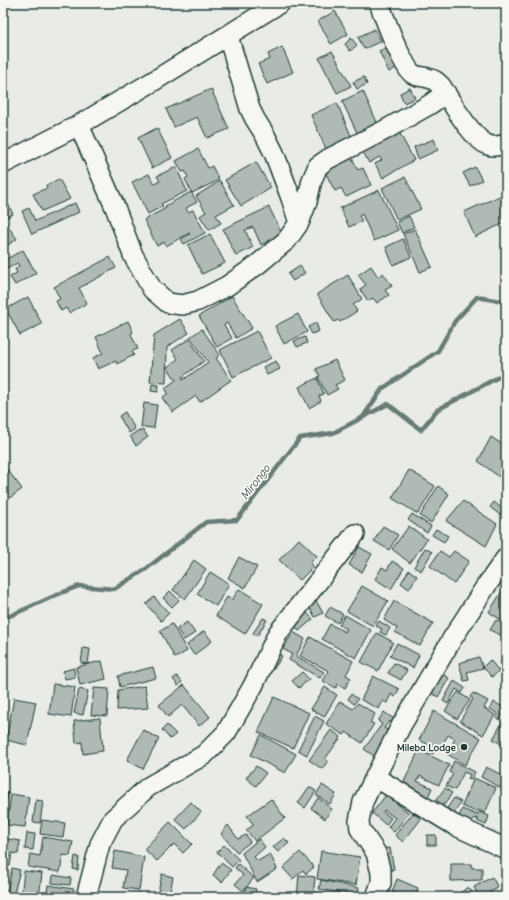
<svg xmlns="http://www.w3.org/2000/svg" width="509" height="900" font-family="Delius,sans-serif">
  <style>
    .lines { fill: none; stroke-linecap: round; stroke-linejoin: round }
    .stream { stroke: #687c75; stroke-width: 4.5 }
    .building { fill: #b0bab5; stroke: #1f3d34 }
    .minor-casing { stroke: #1f3d34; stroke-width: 22 }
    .minor { stroke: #f6f6f2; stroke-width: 19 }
    .poi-dot { fill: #1f3d34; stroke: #f6f6f2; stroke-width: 1.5 }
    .labels { text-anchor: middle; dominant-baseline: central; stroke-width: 3.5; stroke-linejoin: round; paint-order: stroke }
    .poi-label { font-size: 10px; font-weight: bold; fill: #1f3d34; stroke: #f6f6f2; text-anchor: end }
    .water-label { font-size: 11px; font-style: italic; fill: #445c54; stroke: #f6f6f2 }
  </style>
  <rect width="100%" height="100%" fill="#e9ebe7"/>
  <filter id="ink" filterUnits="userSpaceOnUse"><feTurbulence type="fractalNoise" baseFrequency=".025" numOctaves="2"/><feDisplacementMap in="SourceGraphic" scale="8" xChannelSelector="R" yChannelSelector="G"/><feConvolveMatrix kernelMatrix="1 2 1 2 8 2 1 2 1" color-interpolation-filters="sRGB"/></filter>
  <g filter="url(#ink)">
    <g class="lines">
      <path class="stream" d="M363,417L382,389L438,351L455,321L477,297L506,302
        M3,619L61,593L79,586L114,589L146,569L206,522L237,520L300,438L333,433L388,404L421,430L437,410L506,373"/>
    </g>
    <path class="building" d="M335,11L348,34L331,44L318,21Z
      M375,29L381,41L364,49L358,37Z
      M351,38L357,45L350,51L345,44Z
      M390,46L400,66L389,72L379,51Z
      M282,47L293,72L267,84L258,64L270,59L268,54Z
      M332,51L351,86L337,93L319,58Z
      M364,77L367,84L357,89L353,82Z
      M410,88L415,98L404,103L400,93Z
      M211,89L229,129L207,138L197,117L174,127L166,109Z
      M363,91L379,127L359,137L342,101Z
      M337,103L354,143L328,154L311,115Z
      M157,128L172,158L152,168L138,138Z
      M398,130L414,160L383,178L375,164L382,160L379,157L369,163L362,150Z
      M434,139L438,150L418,159L414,147Z
      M198,149L208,168L212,166L219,180L192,193L185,179L188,177L185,171L182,172L176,161Z
      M351,156L358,170L363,168L371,185L346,197L341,188L335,191L324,170Z
      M256,162L271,188L241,206L225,180Z
      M176,167L187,191L161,204L163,206L148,214L132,182L149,174L154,184L160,181L157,176Z
      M475,167L482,180L470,186L463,173Z
      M405,177L421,209L397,220L382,188Z
      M59,179L70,199L42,211L33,194L47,188L46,185Z
      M220,181L234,205L216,215L221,223L209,230L200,216L206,212L196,196Z
      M379,190L398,230L374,241L362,214L359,216L362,221L349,227L340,208Z
      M191,192L197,202L186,208L188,212L193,210L205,233L184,244L181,239L190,234L189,233L166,246L164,242L157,246L144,220L166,208L165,206Z
      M502,195L506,203V222L475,237L464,212Z
      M5,198L13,214L7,217L3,209V199Z
      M75,203L79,212L32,234L22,211L29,208L35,221Z
      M269,207L282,234L261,245L253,227L245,230L253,247L236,256L223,229Z
      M409,216L414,227L402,233L397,222Z
      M3,219L17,239L3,248Z
      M415,229L432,267L420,272L403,234Z
      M210,234L225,263L202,274L188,245Z
      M403,239L411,257L393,265L386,247Z
      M23,250L36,273L15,285L10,277L17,273L15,269L19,266L17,263L7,269L3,261Z
      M110,257L116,268L79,288L87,303L69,313L66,308L61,311L56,301L60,299L54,287Z
      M300,266L305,273L293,281L288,274Z
      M371,266L378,277L383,273L392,286L385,290L389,295L377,303L373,298L368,301L360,289L366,285L358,275Z
      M348,275L362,299L353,305L357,311L340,322L338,320L334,322L317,294Z
      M232,296L252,328L236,338L227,323L224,325L232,338L217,347L199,316Z
      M28,297L42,324L20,335L6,309Z
      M298,314L307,332L284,344L275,326Z
      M180,319L189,333L167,347L166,383L150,382L154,335Z
      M128,321L133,332L131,334L138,349L132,351L134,355L117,364L116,361L98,369L93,358L103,353L96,337Z
      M316,323L319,331L312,334L308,327Z
      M202,329L220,355L216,358L231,380L200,402L196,396L173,412L162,398L168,393L165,388L176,380L167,367L178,359L172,350L189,339L204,361L182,377L183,380L208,362L190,337Z
      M257,331L271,358L233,377L220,350Z
      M305,337L307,343L297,347L294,341Z
      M335,360L345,380L335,385L338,389L327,395L318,377L320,376L316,369Z
      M276,361L280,369L267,375L263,367Z
      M317,378L324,394L319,396L321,401L309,408L299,387Z
      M152,384L159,385L158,392L151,391Z
      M144,403L157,405L154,428L141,427Z
      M125,412L135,429L129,433L119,416Z
      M139,430L140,432L143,430L148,437L136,446L130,436Z
      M491,437L506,447V482L478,461Z
      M3,464L22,489L3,503Z
      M409,470L435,486L418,514L392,498Z
      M438,486L449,494L431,523L420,516Z
      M463,501L497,524L486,546L446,521Z
      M494,502L504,510L500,515L490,507Z
      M412,514L431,526L427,533L408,520Z
      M383,526L398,535L389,550L374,541Z
      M409,526L427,539L410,563L392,549Z
      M436,529L448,536L444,542L432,535Z
      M299,539L317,556L310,563L313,567L300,580L279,560Z
      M359,547L372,554L362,572L349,565Z
      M425,548L432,552L421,571L414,567Z
      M440,551L449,557L454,551L469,561L454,584L430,566Z
      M239,557L257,567L245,588L228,578Z
      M194,560L206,569L185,599L173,590Z
      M392,561L404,568L391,589L375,579L382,567L387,570Z
      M409,570L417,576L409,589L401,583Z
      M210,572L229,584L216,606L197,594Z
      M506,585V623L489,612Z
      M362,586L388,601L373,626L347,611Z
      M239,589L263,604L245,634L216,616L227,597L232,600Z
      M170,591L179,600L172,607L163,598Z
      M154,597L169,613L161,621L146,604Z
      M315,599L323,613L315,617L307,603Z
      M394,601L433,623L420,646L395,632L397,628L384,620Z
      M330,607L343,614L338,623L325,616Z
      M306,612L313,619L299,631L293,624Z
      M345,615L371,630L356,658L322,639L330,624L345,632L347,629L339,625Z
      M263,618L267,620L257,636L253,633Z
      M496,620L506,625L500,635L490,630Z
      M379,621L390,628L386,635L380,632L382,629L376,626Z
      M187,622L195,633L184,640L177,629Z
      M172,624L187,651L175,658L160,631Z
      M204,631L212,641L194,655L187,645Z
      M293,632L305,639L296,656L324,672L320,678L289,660L292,654L283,649Z
      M377,633L393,642L378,671L361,662Z
      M310,637L353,661L346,675L351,678L345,688L338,684L336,688L323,681L329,671L300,656Z
      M397,643L419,655L413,668L390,656Z
      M83,648L90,649L88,664L81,663Z
      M506,651V666L500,663Z
      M274,652L282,656L274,669L266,664Z
      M479,657L483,668L467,672L469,680L464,681L459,663Z
      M490,660L499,671L492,677L483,667Z
      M102,661L106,679L80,685L76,667Z
      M394,663L407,670L401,680L388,673Z
      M153,667L156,678L120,687L118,676Z
      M74,668L75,677L65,679L63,671Z
      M438,671L449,678L438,697L426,689Z
      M302,672L309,679L299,688L292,681Z
      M177,676L182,682L178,686L173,679Z
      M373,676L399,689L395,697L391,694L387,703L383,701L379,709L361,700Z
      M454,681L465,688L462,693L456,689L448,704L443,701Z
      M53,684L75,687L71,717L49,714Z
      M184,685L210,717L199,726L182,705L168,717L159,705Z
      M145,686L148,708L117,710L118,690Z
      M325,687L337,695L324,717L311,709Z
      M94,688L109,689L107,716L91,715Z
      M79,689L88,691L83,715L74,713Z
      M458,692L470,700L457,719L445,711Z
      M473,693L488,701L484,708L495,715L483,735L460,721L473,699L470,697Z
      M351,694L358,699L354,704L348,699Z
      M274,697L309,713L293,748L258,732Z
      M14,698L36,702L27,745L6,740Z
      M340,701L353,709L358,703L375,714L370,722L374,724L362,743L346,732L344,735L326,724Z
      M494,702L506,709L500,720L496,718L498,714L490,709Z
      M434,711L481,738L465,765L447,754L455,739L448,735L439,750L436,748L433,754L425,749L427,744L419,740Z
      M384,712L394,719L391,722L390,721L384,728L389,731L379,745L381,747L374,756L364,749L382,724L378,721Z
      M315,716L324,721L307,755L298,750Z
      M506,716V747L493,739Z
      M100,718L103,751L83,754L82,742L76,743L74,721Z
      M167,725L176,734L170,739L162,730Z
      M143,730L159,739L143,769L127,760Z
      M331,730L341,737L325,759L328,761L322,769L309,760Z
      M261,735L296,754L285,773L251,755Z
      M419,750L449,765L439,785L420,776L417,781L432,788L427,799L402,786Z
      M454,761L475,772L471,780L468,779L470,775L464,772L455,790L446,786L453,774L449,772Z
      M256,766L266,773L256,786L246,778Z
      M486,767L506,777V791L481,777Z
      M474,778L496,788L485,813L478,810L476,812L462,806Z
      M322,785L336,794L330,804L316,795Z
      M309,787L316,791L305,808L298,803Z
      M445,788L452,793L444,805L436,800Z
      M3,792L8,793L3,826Z
      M11,794L29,797L25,827L7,825Z
      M386,795L409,813L394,832L388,827L395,818L384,810L383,812L391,818L386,825L372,813Z
      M318,798L332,809L325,819L311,808Z
      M454,798L461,802L453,815L446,810Z
      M271,799L285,818L255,841L246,830L254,825L247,816Z
      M36,800L43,801L40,823L33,822Z
      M191,802L201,812L186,829L175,819Z
      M462,809L477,815L479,812L489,816L486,825L477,821L478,819L474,818L472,822L459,817Z
      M413,813L421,819L403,842L395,835Z
      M42,820L65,823L63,837L40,834Z
      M170,822L192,844L183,853L174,844L157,861L144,849Z
      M228,825L238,839L246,835L250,842L237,852L221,834Z
      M27,833L35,834L33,850L25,849Z
      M427,835H436V845H427Z
      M43,837L73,842L70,856L63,855L60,872L28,867L30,854L40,856Z
      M3,838L20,841L18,854L12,853L10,866L3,865Z
      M284,838L289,843L278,852L273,847Z
      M259,839L265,847L254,857L258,861L270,854L277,869L257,882L242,853Z
      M224,845L239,860L232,867L217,852Z
      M390,848L394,869L386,871L382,849Z
      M115,851L144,857L139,890L123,888L126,870L112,868Z
      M321,851L360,857L356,885L317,879Z
      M300,852L314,867L306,874L303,870L293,879L283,868Z
      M75,856L79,857L78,870L73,869Z
      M221,863L231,870L222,882L213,875Z
      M238,864L254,878L243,891L235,884L243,875L235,868Z
      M451,864H471L472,868H482V880L451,881Z
      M12,868L20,870L13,897H6Z
      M24,871L42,873L39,897H21Z
      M162,874L173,877L169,897L157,896Z
      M53,875L71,878L70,885L52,883Z
      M299,875L315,877L313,897H297Z
      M492,877L498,888L490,892L492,897H479L474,887Z
      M397,879L418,888L415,897H398L399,895L392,892Z
      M321,880L359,888L358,896L319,889Z
      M48,885L74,889L73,897H46Z
      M246,887L256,889L254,897L245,895Z
      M468,887L475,896L473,897H455Z
      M315,892L361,897H315Z
      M137,893L153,897H136Z"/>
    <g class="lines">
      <g class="minor-casing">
        <path id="minor" d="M379,3C386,22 393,41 402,58C405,63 408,71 413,74C417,77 423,76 428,78C434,79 437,82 441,86C451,101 471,138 488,145C494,147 500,146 506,144
          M228,36L250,109L255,119L265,135L274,153L291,198L299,223
          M79,125L115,207L133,255L152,289L168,303L182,305L198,301L227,286L257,265L287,240L299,223L307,202L312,180L318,166L328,159L385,130L429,105L446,93
          M3,164L79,125L152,82L280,3
          M375,777L454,825L506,849
          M86,897L100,844L113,819L148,787L204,755L226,733L253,686L278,633L355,534
          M376,897L381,883V873L376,853L360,829L359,821L363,802L375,777L401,726L452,639L486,586L506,558"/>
      </g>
      <use href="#minor" class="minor"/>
    </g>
  </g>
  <circle class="poi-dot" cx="464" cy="747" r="4"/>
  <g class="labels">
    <g class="poi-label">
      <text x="456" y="747">Mileba Lodge</text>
    </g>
    <g class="water-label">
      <text transform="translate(255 482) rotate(-53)">Mirongo</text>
    </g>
  </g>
  <rect width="509" height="900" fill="none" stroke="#f6f6f2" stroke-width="16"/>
  <rect x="8" y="8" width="493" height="884" fill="none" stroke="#1f3d34" stroke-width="1.5" filter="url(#ink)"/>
</svg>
